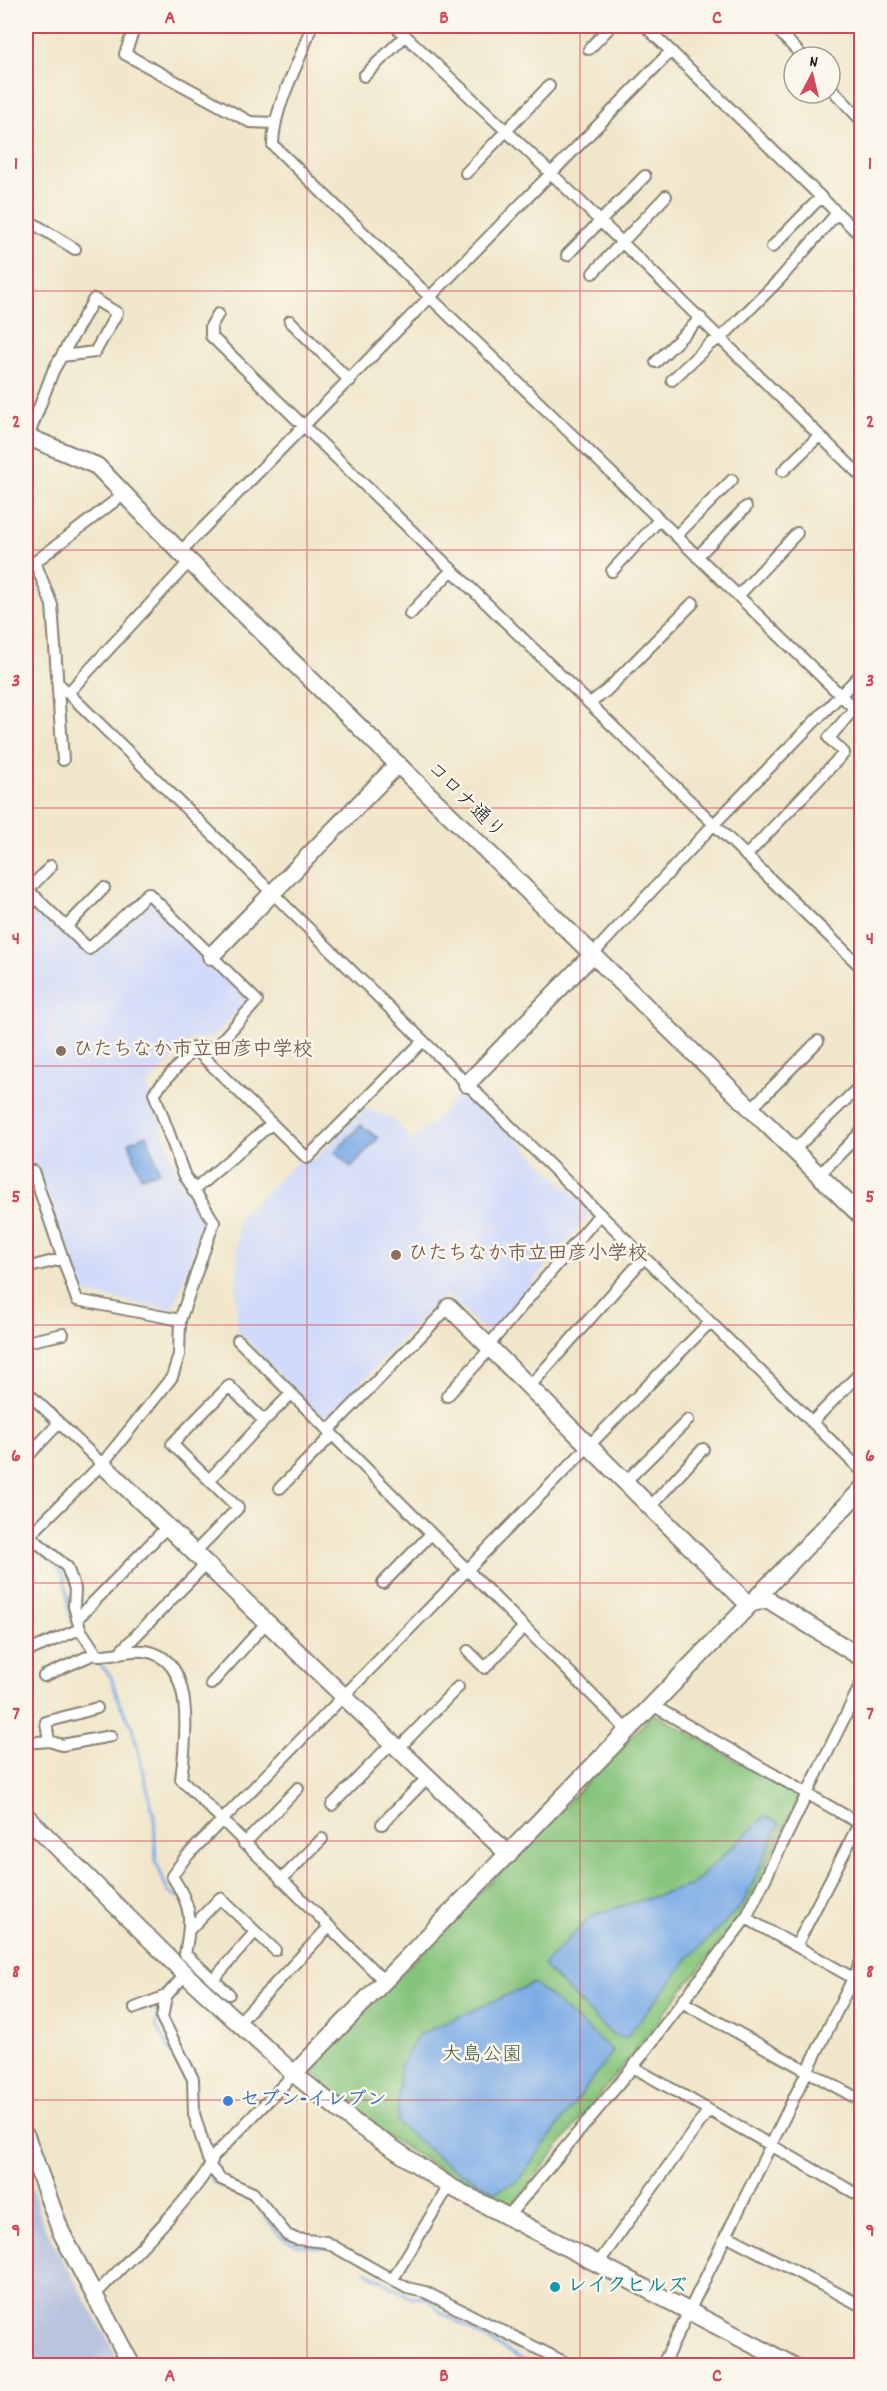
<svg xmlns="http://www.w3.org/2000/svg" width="887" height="2391" font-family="Dekko,'Klee One',sans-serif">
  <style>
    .built { fill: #d0daf9 }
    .industrial { fill: #bac4de }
    .green { fill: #86c47b; stroke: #51704c; stroke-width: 1.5 }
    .water { fill: #7bace6; stroke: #4c6481; stroke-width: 1.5 }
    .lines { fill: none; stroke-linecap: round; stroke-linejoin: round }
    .stream { stroke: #7bace6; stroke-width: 3 }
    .street-casing { stroke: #868173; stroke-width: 14 }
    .secondary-casing { stroke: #868173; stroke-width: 20 }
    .street { stroke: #fff; stroke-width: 10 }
    .secondary { stroke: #fff; stroke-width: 16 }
    .grid { fill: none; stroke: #d1495b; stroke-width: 1.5; stroke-opacity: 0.55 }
    .education-dot { fill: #8d6e63; stroke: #fbf7ec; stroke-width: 2 }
    .shop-dot { fill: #3f7fe0; stroke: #fbf7ec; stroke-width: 2 }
    .culture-dot { fill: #0f9aa8; stroke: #fbf7ec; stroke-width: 2 }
    .labels { text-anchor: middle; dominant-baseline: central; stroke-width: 5; stroke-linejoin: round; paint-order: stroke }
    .street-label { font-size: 20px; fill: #1c1c1c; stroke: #fbf7ec }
    .education-label { font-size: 20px; font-weight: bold; fill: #785e54; stroke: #fbf7ec; text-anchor: start }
    .park-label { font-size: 20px; fill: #465f42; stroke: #fbf7ec }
    .shop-label { font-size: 20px; font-weight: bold; fill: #366cbe; stroke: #fbf7ec; text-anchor: start }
    .culture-label { font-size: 20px; font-weight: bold; fill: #0d838f; stroke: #fbf7ec; text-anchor: start }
    .neatline { fill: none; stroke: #d1495b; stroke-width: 2 }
    .grid-label { font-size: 20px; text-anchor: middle; font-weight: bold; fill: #d1495b }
  </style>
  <rect width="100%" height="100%" fill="#fbf7ec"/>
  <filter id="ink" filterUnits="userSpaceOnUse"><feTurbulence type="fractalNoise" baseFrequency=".0167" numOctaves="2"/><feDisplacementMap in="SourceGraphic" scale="12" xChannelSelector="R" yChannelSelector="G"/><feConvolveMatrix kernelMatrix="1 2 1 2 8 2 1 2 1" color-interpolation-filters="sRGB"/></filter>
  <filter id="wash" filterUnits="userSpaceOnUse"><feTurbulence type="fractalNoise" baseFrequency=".008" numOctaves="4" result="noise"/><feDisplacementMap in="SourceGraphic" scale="24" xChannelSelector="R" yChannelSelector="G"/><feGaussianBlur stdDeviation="1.35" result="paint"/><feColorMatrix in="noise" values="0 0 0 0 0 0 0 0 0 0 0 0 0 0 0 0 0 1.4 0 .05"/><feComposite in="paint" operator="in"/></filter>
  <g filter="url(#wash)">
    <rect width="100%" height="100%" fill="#f0e6ca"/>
    <path class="built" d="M147,897L249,999L212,1038L191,1040L147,1085L179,1175L205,1217L173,1310L79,1292L38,1176L33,1165L26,1166V911L33,905L40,904L89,954Z
      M466,1089L592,1212L489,1334L445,1294L323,1422L236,1328L238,1217L299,1161L315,1159L366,1108L395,1120L412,1141Z"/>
    <path class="industrial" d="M26,2166L42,2222L122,2365H26Z"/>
    <path class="green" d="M654,1713L799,1797L744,1912L512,2206L443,2171L361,2120L309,2068Z"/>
    <path class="water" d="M361,1125L378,1138L351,1168L335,1152Z
      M147,1135L159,1171L141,1177L129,1142Z
      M765,1816L780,1823L743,1904L689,1958L626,2038L613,2036L543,1965L593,1915L692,1885Z
      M534,1983L613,2051L517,2182L495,2192L446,2164L397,2123L400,2066L418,2035Z"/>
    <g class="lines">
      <path class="stream" d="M26,1540L57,1566L64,1577L72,1623
        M76,1639L89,1652
        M96,1659L111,1677L119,1703L132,1726L154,1816L156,1861L168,1892L179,1897
        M161,1994L178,1974
        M158,2003L156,2026L190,2086
        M189,2099L188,2116L206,2167
        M209,2173L213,2182L254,2202
        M260,2210C286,2244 284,2244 327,2248
        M366,2271L408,2296L428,2299L441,2312L533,2366"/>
    </g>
  </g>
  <g filter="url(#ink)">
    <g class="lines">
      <g class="street-casing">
        <path id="street" d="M135,26L125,54L250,122L274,123
          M311,26C300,66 274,102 273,145L862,716
          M395,26L552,174L862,477
          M645,26L862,237
          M774,26L803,57
          M589,49L611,26
          M364,76L405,36
          M830,87L862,121
          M466,173L549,86
          M26,219L75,249
          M772,247L821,197
          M567,255L645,176
          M593,273L666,196
          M218,314L211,326V336L862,968
          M290,321L350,381
          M656,362L701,318
          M672,380L710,344L721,338L780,279L837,213
          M28,437L53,371L94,299L117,313L95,352L62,356
          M783,471L819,436
          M676,536L732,480
          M180,552L671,51
          M697,557L746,507
          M35,562L52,605L63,760
          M26,565L35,562L124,494
          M612,571L659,520
          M738,596L797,533
          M410,614L452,570
          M58,683L862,1471
          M68,693L190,561
          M590,703L606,691L693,603
          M746,856L844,753L829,738L854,709
          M26,909L36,897
          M66,927L104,888
          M592,955L714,824L862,673
          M194,1048L307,1158L423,1041
          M751,1109L818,1041
          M793,1151L862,1084
          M26,1172L33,1171L77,1300L180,1320
          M819,1175L862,1131
          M193,1191L271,1124
          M26,1268L61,1259
          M238,1340L627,1730
          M26,1342L63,1334
          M487,1347L600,1214
          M529,1387L644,1258
          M26,1391L102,1464
          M447,1396L490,1349
          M812,1422L862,1371
          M328,1431L449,1307
          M26,1458L59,1423
          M209,1480L264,1421
          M625,1482L688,1420
          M280,1488L332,1435
          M650,1507L703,1449
          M26,1533L67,1567L75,1589L74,1606L80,1629L97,1655C112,1656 129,1649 144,1651C197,1657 186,1742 181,1779L383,1980
          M30,1535L102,1464L172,1377L179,1355L180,1320L214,1222L184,1174L154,1093L194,1048H215L257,1001L148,893L89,949L28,890L51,866
          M194,1553L238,1508L172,1444L229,1386L264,1421L291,1394
          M383,1583L431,1534
          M77,1619L167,1527
          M468,1651L485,1668L524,1627
          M26,1652L80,1629
          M118,1654L206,1564
          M44,1676L96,1653
          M211,1684L267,1622
          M652,1705L862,1825
          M49,1741L62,1745L111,1736
          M26,1743L49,1741L46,1722L97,1708
          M398,1749L458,1687
          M332,1805L392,1743
          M382,1824L428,1777
          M244,1844L298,1788
          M281,1880L322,1839
          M746,1918L862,1983
          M190,1929L220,1898L275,1950
          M796,1946L859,1824
          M185,1975L166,1996L162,2018L193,2079L194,2114L208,2159H212
          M213,1980L255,1932
          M229,1994L185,1954C192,1918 192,1907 172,1876L185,1858L710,1322
          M682,2002L862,2101
          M135,2008L166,1996
          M238,2023L329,1927
          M633,2067L862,2197
          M211,2168L221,2179L253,2193L287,2235L296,2239L326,2242L407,2288L425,2292L572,2366
          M508,2216L633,2067L746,1918L862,1682
          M726,2235L862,2306
          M599,2262L708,2111
          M393,2279L449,2186
          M93,2297C117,2271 208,2184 213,2157L294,2074
          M662,2366L862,1960"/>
      </g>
      <g class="secondary-casing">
        <path id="secondary" d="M26,436L97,466L180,552L862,1217
          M211,956L398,764
          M467,1084L592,955
          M449,1307L745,1601L753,1603L767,1599L862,1658
          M102,1464L509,1855
          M26,1816L187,1976L294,2074L358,2125L449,2186L794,2366
          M294,2074L862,1489
          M26,2136L61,2232L132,2366"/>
      </g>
      <use href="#street" class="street"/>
      <use href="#secondary" class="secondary"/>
    </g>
  </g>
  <path class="grid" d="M307,26V2366M580,26V2366M26,291H862M26,550H862M26,808H862M26,1066H862M26,1325H862M26,1583H862M26,1841H862M26,2100H862"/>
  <g class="education-dot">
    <circle cx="61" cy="1051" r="6"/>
    <circle cx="396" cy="1255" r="6"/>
  </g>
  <circle class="shop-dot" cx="228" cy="2101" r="6"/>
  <circle class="culture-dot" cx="555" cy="2287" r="6"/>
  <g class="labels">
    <g class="street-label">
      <text transform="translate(465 801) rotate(45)">コロナ通り</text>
    </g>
    <g class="education-label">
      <text x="73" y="1051">ひたちなか市立田彦中学校</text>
      <text x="408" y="1255">ひたちなか市立田彦小学校</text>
    </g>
    <g class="park-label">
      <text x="482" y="2056">大島公園</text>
    </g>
    <g class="shop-label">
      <text x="240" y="2101">セブン-イレブン</text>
    </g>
    <g class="culture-label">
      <text x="567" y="2287">レイクヒルズ</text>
    </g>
  </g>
  <rect width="887" height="2391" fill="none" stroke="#fbf7ec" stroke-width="66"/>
  <g transform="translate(812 75) rotate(7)"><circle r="28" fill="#fbf7ec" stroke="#a29f99" stroke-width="1.5"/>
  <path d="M0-4.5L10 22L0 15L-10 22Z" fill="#d1495b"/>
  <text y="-9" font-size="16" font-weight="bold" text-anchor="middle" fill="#1c1c1c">N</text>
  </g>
  <rect x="33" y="33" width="821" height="2325" class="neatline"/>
  <g class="grid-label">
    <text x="170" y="23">A</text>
    <text x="444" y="23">B</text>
    <text x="717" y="23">C</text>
    <text x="16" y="169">1</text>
    <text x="870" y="169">1</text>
    <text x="16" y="427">2</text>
    <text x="870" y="427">2</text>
    <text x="16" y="686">3</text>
    <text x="870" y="686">3</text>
    <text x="16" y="944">4</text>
    <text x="870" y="944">4</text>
    <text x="16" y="1202">5</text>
    <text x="870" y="1202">5</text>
    <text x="16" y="1461">6</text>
    <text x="870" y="1461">6</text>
    <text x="16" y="1719">7</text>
    <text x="870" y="1719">7</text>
    <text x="16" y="1977">8</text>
    <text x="870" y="1977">8</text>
    <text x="16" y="2236">9</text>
    <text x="870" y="2236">9</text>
    <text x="170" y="2381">A</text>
    <text x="444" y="2381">B</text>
    <text x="717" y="2381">C</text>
  </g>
</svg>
